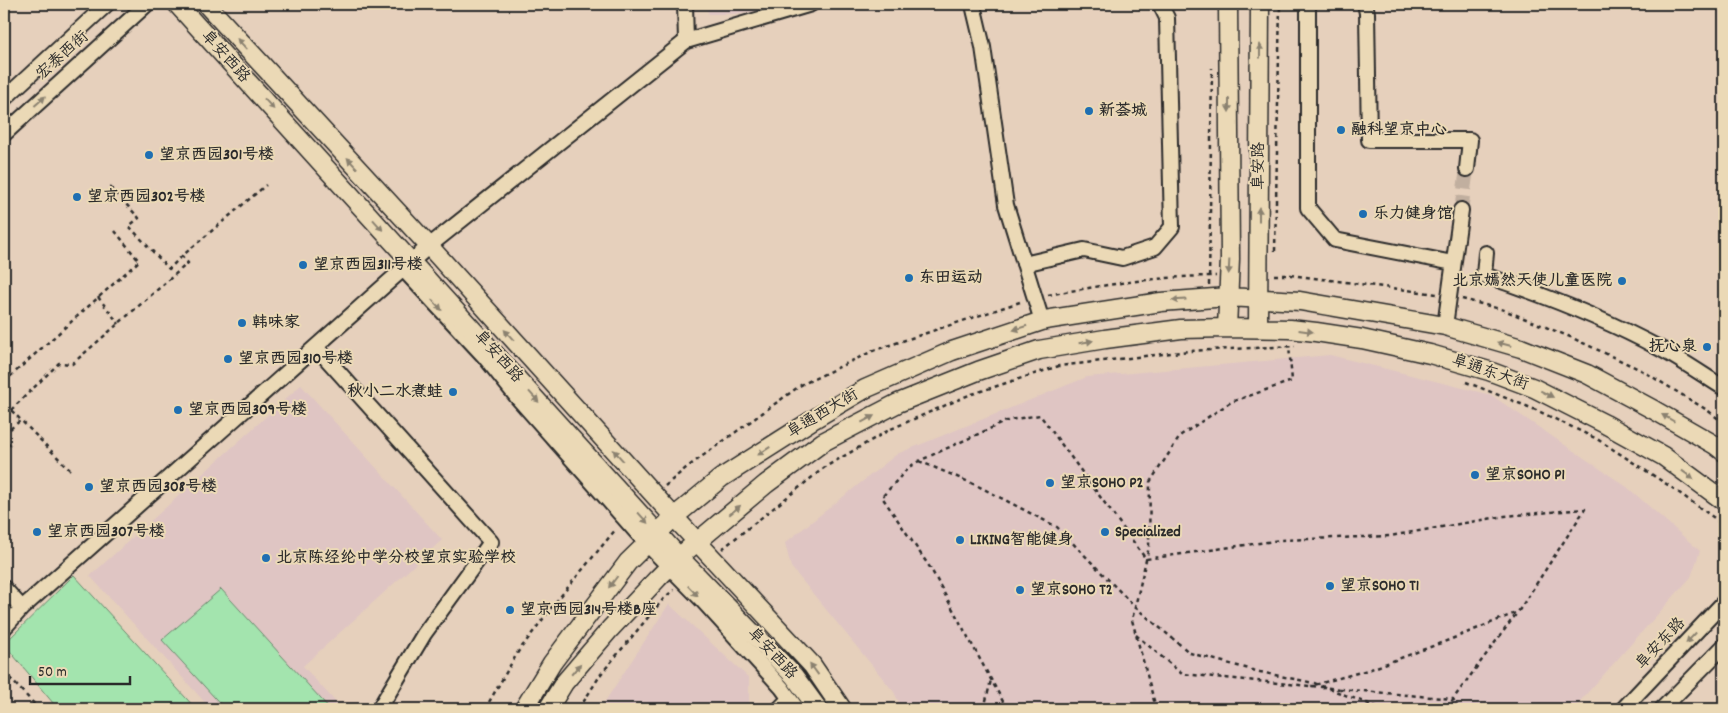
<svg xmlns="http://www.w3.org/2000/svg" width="1728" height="713" font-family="Dekko,'LXGW WenKai TC',sans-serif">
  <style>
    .built { fill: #dfc5c3 }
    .green { fill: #a3e4ae; stroke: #67886c }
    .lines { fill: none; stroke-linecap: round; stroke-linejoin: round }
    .minor-tunnel { stroke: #c1af9f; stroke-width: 14; stroke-dasharray: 14 7; stroke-linecap: butt }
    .minor-casing { stroke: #2b2b2b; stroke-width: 18 }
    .major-casing { stroke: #2b2b2b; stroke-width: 21 }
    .path { stroke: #2b2b2b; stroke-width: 2.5; stroke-dasharray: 4 4; stroke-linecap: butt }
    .minor { stroke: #ebd9b6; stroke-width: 14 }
    .major { stroke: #ebd9b6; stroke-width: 18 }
    .path-bridge { stroke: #2b2b2b; stroke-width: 2.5; stroke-dasharray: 4 4; stroke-linecap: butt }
    .oneway { fill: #8b8270 }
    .poi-dot { fill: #1f6fb2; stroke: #ebd9b6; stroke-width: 2 }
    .labels { text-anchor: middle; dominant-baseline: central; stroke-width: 4; stroke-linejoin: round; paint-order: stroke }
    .street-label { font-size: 16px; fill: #2b2b2b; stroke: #ebd9b6 }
    .poi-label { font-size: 16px; font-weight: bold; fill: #2b2b2b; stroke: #ebd9b6; text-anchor: start }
  </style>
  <rect width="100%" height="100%" fill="#e6d0bc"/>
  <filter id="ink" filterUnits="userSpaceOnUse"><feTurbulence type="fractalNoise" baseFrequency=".02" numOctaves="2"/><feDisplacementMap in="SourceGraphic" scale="10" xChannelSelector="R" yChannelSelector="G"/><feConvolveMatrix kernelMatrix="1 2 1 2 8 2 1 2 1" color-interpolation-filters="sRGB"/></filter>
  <g filter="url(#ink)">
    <path class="built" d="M703,4H781L758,11L734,14H709Z
      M1330,355L1491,395L1627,487L1700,551L1691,577L1573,709H902L894,692L791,567L785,543L897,454L1087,377Z
      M301,385L442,540L303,666L342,709H211L90,576Z
      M669,604L749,678V709H600Z"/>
    <path class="green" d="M74,575L196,709H58L4,644Z
      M221,589L330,709H225L162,640Z"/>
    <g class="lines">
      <path class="minor-tunnel" d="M1461,210L1467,169"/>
      <g class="minor-casing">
        <path id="minor" d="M974,4L973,5L983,47L1006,205L1042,321
          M1308,4V208L1335,240L1453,263
          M1365,4L1367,13L1369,140H1470L1467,169
          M686,41L811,4
          M4,99L107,4
          M4,134L147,4
          M1486,253L1484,275C1544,295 1603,318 1659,348C1682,360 1703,375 1724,388
          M1024,264L1084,250L1122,258L1155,247L1172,227L1167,18L1160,4
          M404,270L484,356L516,396L647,544L702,600L782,688L797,709
          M1445,326L1461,210
          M316,347L491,542L424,634L379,709
          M4,588L22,608
          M4,628L22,608L429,246L686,41L685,4
          M779,709L789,699
          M1623,709L1724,602
          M1662,709L1724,646"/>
      </g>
      <g class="major-casing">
        <path id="major" d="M177,4L679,557L794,676L818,709
          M206,4L429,246L674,517L812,665L842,709
          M1227,328L1230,259L1228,4
          M1258,328L1260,4
          M524,709L552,663L628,562L674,517L721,478L814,419L865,389L952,351L1045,320L1161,302L1228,297L1300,301L1445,326L1521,348L1587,374L1654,410L1715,445L1724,452
          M548,709L564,683L610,629L658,578L679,557L766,484L823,442L898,403L978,371L1039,350L1105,339L1181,329L1227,328L1290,329L1316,332L1362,339L1430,354L1489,371L1534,388L1605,424L1663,456L1724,501"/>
      </g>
      <path class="path" d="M110,187L139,218L129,226L169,269L182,256
        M1275,251L1280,4
        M1274,275H1291L1437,294
        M1209,285L1212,68
        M1048,295C1103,285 1159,276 1216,276
        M98,297L119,324
        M1462,299L1504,310L1568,336L1641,370L1707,410L1724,423
        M4,382L139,261L115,231
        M1466,382L1536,410L1597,439L1671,487L1724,525
        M4,408L11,410L70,470
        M11,410L59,363L72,364L188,263L182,256L266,185
        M4,434L21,420
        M4,436L10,445L4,450
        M919,461L976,485L1057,527L1135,607L1190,653L1260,672L1314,683L1382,709
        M665,486L686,468L801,385L875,350L1023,301
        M722,549L825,467L891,429L969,395L1059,366L1189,351L1295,346
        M1136,635L1182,674L1310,686
        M4,672L39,709
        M1340,689L1453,699L1459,709
        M485,709L518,652L555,603L616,529
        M579,709L601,674L665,597L674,590
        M984,709L991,680
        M1007,709L931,569L882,497L909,467L919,461L1009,420L1040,415L1146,559L1281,540L1390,536L1505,516L1585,509L1518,612L1449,640L1371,669L1311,686
        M1155,709L1156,708L1132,620L1149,547L1150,482L1181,435L1231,402L1292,381L1289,346
        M1448,709L1453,699L1517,613"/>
      <use href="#minor" class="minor"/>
      <use href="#major" class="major"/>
      <path class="path-bridge" d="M1312,686L1340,689"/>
    </g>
    <defs><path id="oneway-solid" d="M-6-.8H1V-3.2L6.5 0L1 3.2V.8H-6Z" transform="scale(1.25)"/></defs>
    <g class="oneway">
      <use href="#oneway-solid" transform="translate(242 44) rotate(-133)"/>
      <use href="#oneway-solid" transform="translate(1260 51) rotate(-90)"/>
      <use href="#oneway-solid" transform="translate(40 101) rotate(-42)"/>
      <use href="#oneway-solid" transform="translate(269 104) rotate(48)"/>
      <use href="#oneway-solid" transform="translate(1229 105) rotate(90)"/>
      <use href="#oneway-solid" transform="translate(352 163) rotate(-133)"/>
      <use href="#oneway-solid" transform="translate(1259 214) rotate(-90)"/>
      <use href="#oneway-solid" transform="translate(378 225) rotate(48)"/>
      <use href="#oneway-solid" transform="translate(1229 267) rotate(93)"/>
      <use href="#oneway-solid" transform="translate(1179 300) rotate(176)"/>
      <use href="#oneway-solid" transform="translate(437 305) rotate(47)"/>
      <use href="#oneway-solid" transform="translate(1020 328) rotate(162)"/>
      <use href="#oneway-solid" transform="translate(1306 331) rotate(7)"/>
      <use href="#oneway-solid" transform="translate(509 335) rotate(-132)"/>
      <use href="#oneway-solid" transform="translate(1086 342) rotate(-10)"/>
      <use href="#oneway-solid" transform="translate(1504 344) rotate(-165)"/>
      <use href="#oneway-solid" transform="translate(1547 394) rotate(27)"/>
      <use href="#oneway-solid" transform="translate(534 397) rotate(48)"/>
      <use href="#oneway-solid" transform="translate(1668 418) rotate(-150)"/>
      <use href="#oneway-solid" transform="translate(868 419) rotate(-28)"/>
      <use href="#oneway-solid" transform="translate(764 451) rotate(147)"/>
      <use href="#oneway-solid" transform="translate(618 455) rotate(-132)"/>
      <use href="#oneway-solid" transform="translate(1688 475) rotate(36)"/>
      <use href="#oneway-solid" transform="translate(735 510) rotate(-40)"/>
      <use href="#oneway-solid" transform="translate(643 518) rotate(48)"/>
      <use href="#oneway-solid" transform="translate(613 582) rotate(127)"/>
      <use href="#oneway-solid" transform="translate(693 591) rotate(46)"/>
      <use href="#oneway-solid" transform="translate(1691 638) rotate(133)"/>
      <use href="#oneway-solid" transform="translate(576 669) rotate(-50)"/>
      <use href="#oneway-solid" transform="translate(814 669) rotate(-126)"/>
    </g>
  </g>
  <g class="poi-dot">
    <circle cx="1089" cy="111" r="5"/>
    <circle cx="1341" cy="130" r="5"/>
    <circle cx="149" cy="155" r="5"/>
    <circle cx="77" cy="197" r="5"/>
    <circle cx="1363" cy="214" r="5"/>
    <circle cx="303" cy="265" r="5"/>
    <circle cx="909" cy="278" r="5"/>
    <circle cx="1622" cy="281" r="5"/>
    <circle cx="242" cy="323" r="5"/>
    <circle cx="1707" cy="347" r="5"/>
    <circle cx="228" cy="359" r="5"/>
    <circle cx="453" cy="392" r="5"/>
    <circle cx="178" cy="410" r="5"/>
    <circle cx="1475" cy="475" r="5"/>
    <circle cx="1050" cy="483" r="5"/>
    <circle cx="89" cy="487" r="5"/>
    <circle cx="37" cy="532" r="5"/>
    <circle cx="1105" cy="532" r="5"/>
    <circle cx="960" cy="540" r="5"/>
    <circle cx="266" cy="558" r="5"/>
    <circle cx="1330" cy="586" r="5"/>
    <circle cx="1020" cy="590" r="5"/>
    <circle cx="510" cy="610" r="5"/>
  </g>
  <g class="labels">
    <g class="street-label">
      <text transform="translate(63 56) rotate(-42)">宏泰西街</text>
      <text transform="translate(225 57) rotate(48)">阜安西路</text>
      <text transform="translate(1259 166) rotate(-90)">阜安路</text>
      <text transform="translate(498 357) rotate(48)">阜安西路</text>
      <text transform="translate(1490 373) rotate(19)">阜通东大街</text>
      <text transform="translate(823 414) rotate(-31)">阜通西大街</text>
      <text transform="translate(1661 644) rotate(-47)">阜安东路</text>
      <text transform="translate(772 654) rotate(47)">阜安西路</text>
    </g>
    <g class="poi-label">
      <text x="1099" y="111">新荟城</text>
      <text x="1351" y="130">融科望京中心</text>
      <text x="159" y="155">望京西园301号楼</text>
      <text x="87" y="197">望京西园302号楼</text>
      <text x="1373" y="214">乐力健身馆</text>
      <text x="313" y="265">望京西园311号楼</text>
      <text x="919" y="278">东田运动</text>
      <text x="1612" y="281" text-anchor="end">北京嫣然天使儿童医院</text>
      <text x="252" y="323">韩味家</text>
      <text x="1697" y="347" text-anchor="end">抚心泉</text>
      <text x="238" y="359">望京西园310号楼</text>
      <text x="443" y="392" text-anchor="end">秋小二水煮蛙</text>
      <text x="188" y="410">望京西园309号楼</text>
      <text x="1485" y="475">望京SOHO P1</text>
      <text x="1060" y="483">望京SOHO P2</text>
      <text x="99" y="487">望京西园308号楼</text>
      <text x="47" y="532">望京西园307号楼</text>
      <text x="1115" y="532">Specialized</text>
      <text x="970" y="540">LIKING智能健身</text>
      <text x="276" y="558">北京陈经纶中学分校望京实验学校</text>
      <text x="1340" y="586">望京SOHO T1</text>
      <text x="1030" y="590">望京SOHO T2</text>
      <text x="520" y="610">望京西园314号楼B座</text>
    </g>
  </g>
  <rect width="1728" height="713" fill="none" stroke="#ebd9b6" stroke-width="20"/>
  <rect x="10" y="10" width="1708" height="693" fill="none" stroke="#2b2b2b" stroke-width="2" filter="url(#ink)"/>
  <path d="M30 676v8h100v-8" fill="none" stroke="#2b2b2b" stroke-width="2.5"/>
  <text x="38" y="676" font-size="15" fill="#2b2b2b" stroke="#ebd9b6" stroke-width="4" paint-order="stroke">50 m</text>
</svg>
